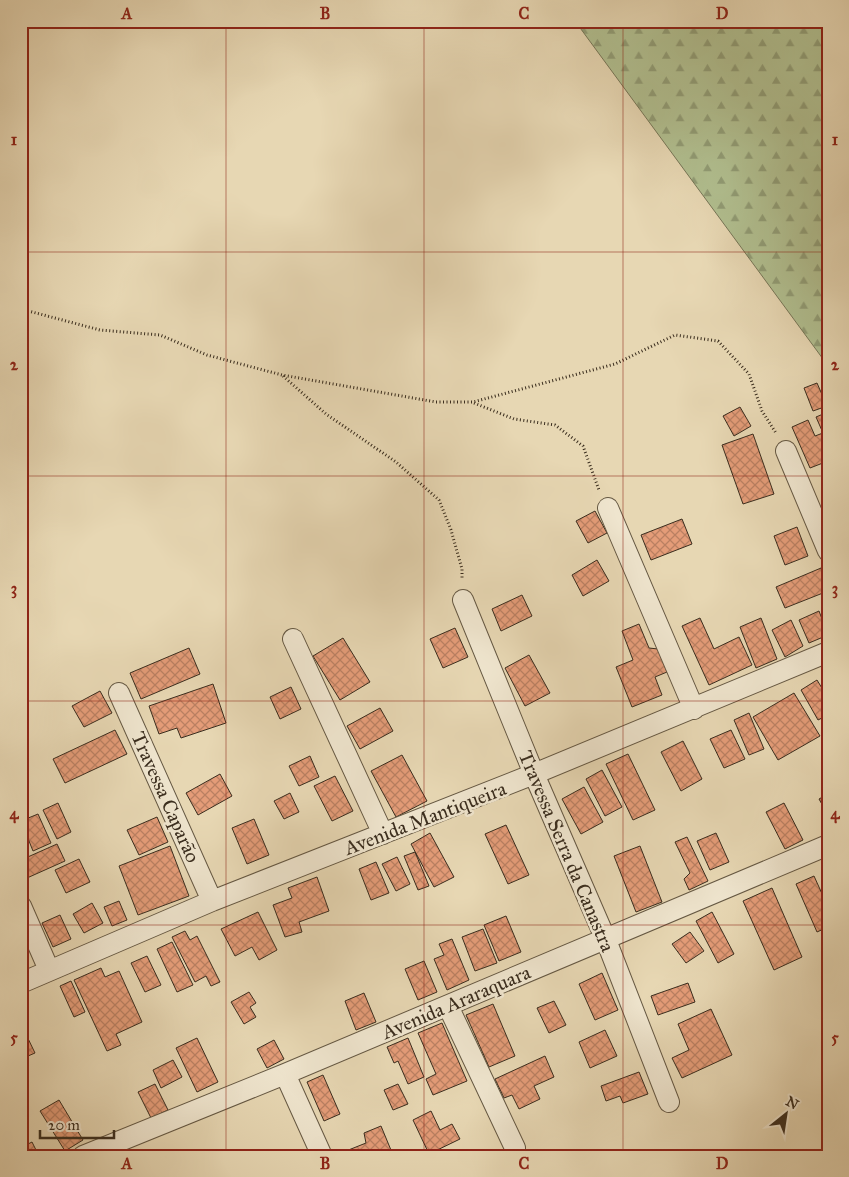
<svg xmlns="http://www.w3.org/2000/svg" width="849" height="1177" font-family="'IM FELL Great Primer',serif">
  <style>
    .forest { fill: url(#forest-firs); stroke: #767657 }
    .building { fill: url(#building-cross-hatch); stroke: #3a2d1e }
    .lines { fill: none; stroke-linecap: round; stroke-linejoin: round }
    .street-casing { stroke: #655843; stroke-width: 22 }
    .path { stroke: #3a2d1e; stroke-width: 3; stroke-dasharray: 1 2.5; stroke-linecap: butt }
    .street { stroke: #efe5ce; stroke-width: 20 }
    .grid { fill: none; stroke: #8f2418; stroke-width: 1; stroke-opacity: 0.55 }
    .labels { text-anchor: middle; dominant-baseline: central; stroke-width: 5; stroke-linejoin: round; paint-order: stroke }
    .street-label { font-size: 20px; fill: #3a2d1e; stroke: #efe5ce }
    .neatline { fill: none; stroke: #8f2418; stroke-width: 2 }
    .grid-label { font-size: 16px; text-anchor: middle; font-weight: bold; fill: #8f2418 }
  </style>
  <defs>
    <pattern id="forest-firs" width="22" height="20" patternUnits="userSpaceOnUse" patternTransform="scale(1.25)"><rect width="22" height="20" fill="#b1bf90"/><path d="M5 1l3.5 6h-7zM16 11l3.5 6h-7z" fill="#919c75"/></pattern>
    <pattern id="building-cross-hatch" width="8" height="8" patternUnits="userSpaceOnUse" patternTransform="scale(1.25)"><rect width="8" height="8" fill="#e49c78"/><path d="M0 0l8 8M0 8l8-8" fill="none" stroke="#ba8062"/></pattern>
  </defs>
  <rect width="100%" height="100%" fill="#e7d7b3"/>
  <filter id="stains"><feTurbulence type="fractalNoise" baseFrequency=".004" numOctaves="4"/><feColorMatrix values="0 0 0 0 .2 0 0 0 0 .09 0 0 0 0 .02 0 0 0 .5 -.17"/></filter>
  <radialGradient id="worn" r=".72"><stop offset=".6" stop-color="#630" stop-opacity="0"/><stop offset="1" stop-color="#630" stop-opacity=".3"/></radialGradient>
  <path class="forest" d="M575,21H828V357L823,359Z"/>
  <path class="building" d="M828,378V393L822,382Z
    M817,383L827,406L813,411L804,388Z
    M740,407L751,426L734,436L723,416Z
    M828,412V461L810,468L792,427L808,420L815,436L823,433L816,417Z
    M753,434L774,494L743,504L722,445Z
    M595,511L607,533L588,543L576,521Z
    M682,519L692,544L651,560L641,535Z
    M797,527L808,556L785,565L774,536Z
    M597,560L609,581L583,596L572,575Z
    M821,568L828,591L785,608L776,587Z
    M522,595L532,616L501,631L492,609Z
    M819,611L828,635L809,643L799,620Z
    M700,618L714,649L739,637L752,665L709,685L682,626Z
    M761,618L777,659L756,668L740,627Z
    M791,620L803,646L785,657L772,630Z
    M639,624L649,648L658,649L667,672L655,677L662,695L632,707L616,667L633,660L622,631Z
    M455,628L468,657L443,668L430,639Z
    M343,638L370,682L340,700L313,656Z
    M189,648L200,674L141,699L130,673Z
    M529,655L550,693L525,706L505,668Z
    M828,672V685L822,675Z
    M817,680L828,698V715L818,720L801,690Z
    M213,684L226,723L181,738L177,728L159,734L149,706Z
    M291,687L301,709L280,719L270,697Z
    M100,691L112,713L84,727L72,706Z
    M794,693L820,736L778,760L753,717Z
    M380,708L393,731L360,749L347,726Z
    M749,713L764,749L749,755L734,720Z
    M115,730L127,754L65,783L53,759Z
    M731,730L745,759L724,768L710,739Z
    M683,741L702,779L681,791L661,752Z
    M628,754L655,810L633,820L606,764Z
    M402,755L427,801L396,817L371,771Z
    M310,756L319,777L299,786L289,766Z
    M602,770L622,807L605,816L586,779Z
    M220,774L232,796L198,815L186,793Z
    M335,776L353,811L332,821L314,786Z
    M584,787L603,822L581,834L562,799Z
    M290,793L299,812L284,819L274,801Z
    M828,794V815L819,799Z
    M58,803L71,832L57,839L43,810Z
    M784,803L803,840L785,849L766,812Z
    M38,814L51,843L33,851L21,821Z
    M157,817L168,842L139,855L127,830Z
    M254,819L269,855L247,864L232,828Z
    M506,825L529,875L508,884L485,834Z
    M430,833L454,877L434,887L411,844Z
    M716,833L729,862L710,870L697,841Z
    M687,837L708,881L689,890L684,879L690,873L675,842Z
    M57,844L65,861L27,878L21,860Z
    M170,846L189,896L138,915L119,866Z
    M640,846L662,902L636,912L614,856Z
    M415,852L429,886L418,890L404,856Z
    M397,857L410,884L396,891L382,864Z
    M79,859L90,882L66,893L55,870Z
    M376,862L389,893L371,900L359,869Z
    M814,876L828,907V927L817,932L796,884Z
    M317,877L329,911L299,922L302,932L285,937L273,905L292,898L288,888Z
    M772,888L802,957L774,970L743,901Z
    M119,901L127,920L112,926L104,907Z
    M92,903L103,923L84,933L73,914Z
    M258,912L277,950L259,960L252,947L235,956L221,929Z
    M712,912L734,954L718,963L696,921Z
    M60,915L71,939L53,947L42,923Z
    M506,916L521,952L499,961L484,925Z
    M483,929L497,963L475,971L462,937Z
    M185,931L190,940L197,936L220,982L211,986L206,976L195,982L172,937Z
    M690,932L704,951L686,963L672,944Z
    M452,939L469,980L447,990L434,959L444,955L439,944Z
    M172,942L193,985L177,992L157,949Z
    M147,956L161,985L145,992L131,963Z
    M424,961L437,992L418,1000L405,969Z
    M101,968L105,977L119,971L142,1022L116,1034L121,1045L107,1051L74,980Z
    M602,973L618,1010L595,1020L579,984Z
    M71,981L85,1012L74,1017L60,986Z
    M688,983L695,1002L658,1015L651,996Z
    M249,992L256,1003L250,1007L256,1017L244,1024L231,1002Z
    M364,993L376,1022L356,1030L345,1001Z
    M554,1001L566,1025L549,1033L537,1008Z
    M493,1004L515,1056L489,1067L466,1015Z
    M711,1009L732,1055L682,1078L672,1058L689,1050L678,1024Z
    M442,1023L467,1081L433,1095L426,1079L436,1074L418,1033Z
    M21,1024L35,1053L21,1059Z
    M605,1030L617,1056L590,1068L579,1042Z
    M197,1038L218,1082L197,1092L176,1048Z
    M408,1038L424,1077L408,1084L398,1061L394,1063L387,1047Z
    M274,1040L284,1059L267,1068L257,1049Z
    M545,1056L554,1077L534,1086L540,1099L519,1109L512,1095L504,1098L495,1079Z
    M173,1060L182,1077L161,1088L153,1070Z
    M639,1072L648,1094L623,1103L620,1096L606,1101L601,1086Z
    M323,1075L340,1114L324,1121L307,1082Z
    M155,1084L168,1110L151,1118L138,1092Z
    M398,1084L408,1104L393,1110L384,1090Z
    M59,1100L83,1140L65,1151L40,1111Z
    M431,1111L440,1130L452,1124L460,1139L429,1154L413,1120Z
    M381,1126L393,1155L348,1156L346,1151L366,1143L364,1133Z
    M32,1142L39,1156H26L22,1147Z
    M455,1150L457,1156H441Z"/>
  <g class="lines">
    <g class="street-casing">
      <path id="street" d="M786,451L828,551
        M608,508L694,709
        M463,600L534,774L606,940L669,1102
        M293,639L383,834
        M119,693L212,901
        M21,906L49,970
        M21,983L212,901L534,774L828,652
        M448,1006L515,1148
        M285,1074L322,1156
        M83,1156L285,1074L828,845"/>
    </g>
    <path class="path" d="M21,309L100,330L160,335L207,355L282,375L436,402H473L615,364L675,335L718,341L749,374L762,411L776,433
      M283,376L326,414L396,462L439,500L451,530L462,569V580
      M474,403L514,419L555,425L583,446L599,490"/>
    <use href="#street" class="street"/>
  </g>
  <path class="grid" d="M226,21V1156M424,21V1156M623,21V1156M21,252H828M21,476H828M21,701H828M21,925H828"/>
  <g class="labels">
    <g class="street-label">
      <text transform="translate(166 797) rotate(66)">Travessa Caparão</text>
      <text transform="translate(425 818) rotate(-21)">Avenida Mantiqueira</text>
      <text transform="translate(567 851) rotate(67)">Travessa Serra da Canastra</text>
      <text transform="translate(456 1002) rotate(-23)">Avenida Araraquara</text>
    </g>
  </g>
  <rect width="849" height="1177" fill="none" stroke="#e7d7b3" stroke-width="55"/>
  <g transform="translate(786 1114) rotate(30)" stroke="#efe5ce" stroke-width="4" paint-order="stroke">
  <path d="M0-4L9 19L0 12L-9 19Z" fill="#3a2d1e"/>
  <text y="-8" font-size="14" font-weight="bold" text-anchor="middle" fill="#3a2d1e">N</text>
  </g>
  <path d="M40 1130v8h74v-8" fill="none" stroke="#3a2d1e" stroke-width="2.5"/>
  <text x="48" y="1130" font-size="15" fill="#3a2d1e" stroke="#efe5ce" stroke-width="4" paint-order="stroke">20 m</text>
  <rect x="28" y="28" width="794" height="1122" class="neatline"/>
  <g class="grid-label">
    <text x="127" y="19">A</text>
    <text x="325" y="19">B</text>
    <text x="524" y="19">C</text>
    <text x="722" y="19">D</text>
    <text x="14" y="145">1</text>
    <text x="835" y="145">1</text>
    <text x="14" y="370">2</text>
    <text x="835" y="370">2</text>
    <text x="14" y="594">3</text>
    <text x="835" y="594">3</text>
    <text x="14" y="819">4</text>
    <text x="835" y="819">4</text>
    <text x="14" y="1043">5</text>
    <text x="835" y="1043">5</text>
    <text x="127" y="1169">A</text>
    <text x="325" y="1169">B</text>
    <text x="524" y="1169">C</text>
    <text x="722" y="1169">D</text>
  </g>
  <rect width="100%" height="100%" filter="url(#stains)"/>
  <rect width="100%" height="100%" fill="url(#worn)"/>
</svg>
